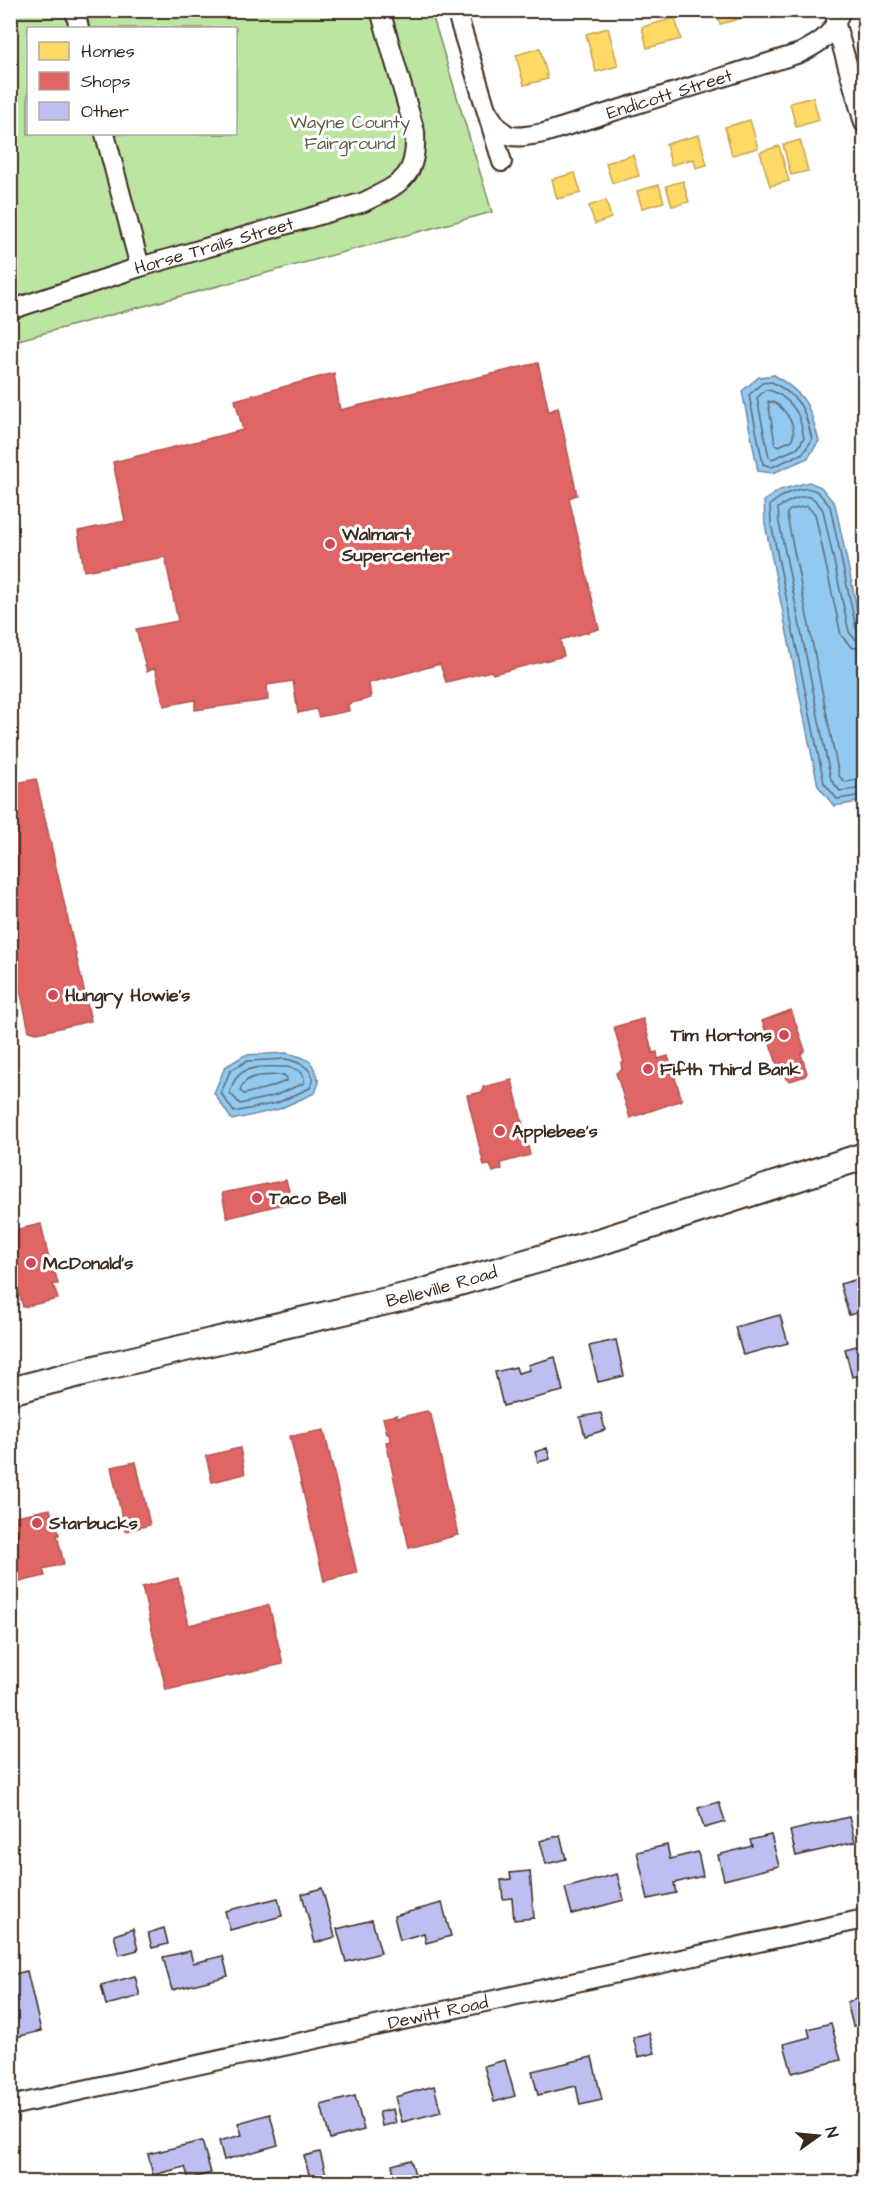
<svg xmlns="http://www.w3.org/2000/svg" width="875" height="2193" font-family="'Architects Daughter',sans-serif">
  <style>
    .green { fill: #bce5a2; stroke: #7c8860; stroke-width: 1.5; fill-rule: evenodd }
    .water { fill: #92c9f1; stroke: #6f899d; stroke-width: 1.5 }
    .homes { fill: #ffd966; stroke: #c4a450; stroke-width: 1.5 }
    .shops { fill: #e06666; stroke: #ae5450; stroke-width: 1.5 }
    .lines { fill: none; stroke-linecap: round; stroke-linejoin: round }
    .shore { stroke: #5e6a72; stroke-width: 1.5 }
    .building { fill: #bdbff1; stroke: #3b2a1e; stroke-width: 1.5 }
    .minor-casing { stroke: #3b2a1e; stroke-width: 22 }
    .secondary-casing { stroke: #3b2a1e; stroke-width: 30 }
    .minor { stroke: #fff; stroke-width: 18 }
    .secondary { stroke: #fff; stroke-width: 26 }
    .poi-dot { fill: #d1495b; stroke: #fff; stroke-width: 2 }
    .labels { text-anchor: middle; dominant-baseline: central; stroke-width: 6; stroke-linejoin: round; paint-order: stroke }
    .street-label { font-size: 18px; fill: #3b2a1e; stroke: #fff }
    .park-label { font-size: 18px; fill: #5b593f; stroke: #fff }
    .poi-label { font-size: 18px; font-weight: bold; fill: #3b2a1e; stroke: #fff; text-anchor: start }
  </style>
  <rect width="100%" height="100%" fill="#fff"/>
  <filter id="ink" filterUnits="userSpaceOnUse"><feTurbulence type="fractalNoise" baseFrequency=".0167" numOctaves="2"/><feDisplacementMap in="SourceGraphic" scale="12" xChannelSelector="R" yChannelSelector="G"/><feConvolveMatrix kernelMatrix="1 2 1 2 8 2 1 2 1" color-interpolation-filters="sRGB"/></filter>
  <g filter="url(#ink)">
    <path class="green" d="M11,11H431L492,212L11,342ZM28,28H236V134H28Z"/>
    <path class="water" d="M774,375C808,397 808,403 819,441L808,458L773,473L758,471L742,391L759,377Z
      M809,482L821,487L835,504L864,641V801L834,806L818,786L765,524L764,501L780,490Z
      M286,1053C310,1058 313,1060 319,1083L315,1093L279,1109L232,1120L214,1093L225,1067L245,1055Z"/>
    <path class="homes" d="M716,10H744L746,17L720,24Z
      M675,18L681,39L647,48L642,27Z
      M608,28L618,66L596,72L586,34Z
      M540,48L548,79L524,85L516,55Z
      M813,97L819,120L796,127L790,103Z
      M750,120L758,148L732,155L725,127Z
      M699,135L707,165L696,168L694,159L671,165L666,144Z
      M800,140L808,171L791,175L783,145Z
      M779,146L789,181L770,186L760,152Z
      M633,155L639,176L612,183L606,163Z
      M575,173L581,193L557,199L552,179Z
      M683,181L689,202L672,206L666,186Z
      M659,185L664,202L642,208L637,191Z
      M606,200L611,218L595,224L589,206Z"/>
    <path class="shops" d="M538,363L549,412L558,407L577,495L569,498L599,629L560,640L564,656L493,674L491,671L446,682L440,664L369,683L371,698L348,704L349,711L319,717L316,709L298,713L293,681L267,685L268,700L195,710V700L164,706L155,668L147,672L136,629L178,621L165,557L84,571L78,531L125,521L113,462L243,430L235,400L334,373L340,410Z
      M36,779L91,1021L37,1033L29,1031L10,944V784Z
      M791,1010L805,1050L801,1054L807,1073L805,1076L790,1081L786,1079L783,1070L780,1072L762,1021Z
      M643,1019L653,1053L657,1052L658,1059L668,1056L682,1100L630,1118L616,1073L622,1070L621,1063H624L614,1027Z
      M512,1080L530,1155L501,1163L502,1169L493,1172L490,1165L484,1166L467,1095L483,1092V1087Z
      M286,1180L292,1202L227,1218L222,1193Z
      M41,1224L52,1273L55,1272L58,1284H53L58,1299L23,1307L19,1292L15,1293L13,1285L10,1286V1275L15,1274L10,1254V1231Z
      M427,1411L431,1415L458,1535L409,1548L386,1442L390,1441L389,1433H387L383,1418L397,1415V1418Z
      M324,1430L357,1573L324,1581L290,1436Z
      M240,1448L245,1474L212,1482L206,1456Z
      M136,1462L150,1525L125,1531L111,1467Z
      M50,1509L54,1524H57L59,1535H57L64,1564L43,1569L45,1576L10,1584V1517Z
      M178,1578L189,1625L269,1605L283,1664L166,1690L142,1587Z"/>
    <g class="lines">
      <path class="shore" d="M772,382C801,398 805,408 812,440L803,453L772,467L763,464L749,395L762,383Z
        M765,390C776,389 792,403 797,413C801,420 802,430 804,438L798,448L772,459L769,457L757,398Z
        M768,401C783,403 798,426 792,440L779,446L775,444Z
        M864,634L859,633L856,628L830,506C826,502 822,495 816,491C803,483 780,496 770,505L771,523L824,783L837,799L864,795
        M864,641L855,639L849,632L823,510C820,506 816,500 812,498C803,493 785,503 778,508L779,522L831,780L840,791L864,788
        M864,650L851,647L841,635L815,514L807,506L790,510L787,513L788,521L839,776L845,782L864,779
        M286,1059C300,1062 319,1070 310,1088L277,1103L234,1112L221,1093L230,1071L247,1061Z
        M286,1067C296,1069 305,1070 304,1083L274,1096L240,1104L230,1093C236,1063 261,1067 286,1067Z
        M284,1075L287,1078L286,1081L271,1087L244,1094L240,1091C245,1072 268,1076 284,1075Z"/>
    </g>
    <path class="building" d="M862,1278L864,1285V1311L849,1315L840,1284Z
      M780,1315L788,1343L743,1355L735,1327Z
      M616,1340L624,1376L598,1382L589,1346Z
      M864,1344V1374L852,1377L845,1349Z
      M555,1357L563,1391L503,1406L495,1372L516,1367L518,1373L530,1370L528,1365Z
      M601,1413L605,1430L585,1436L580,1417Z
      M547,1448L550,1459L538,1462L535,1452Z
      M719,1802L725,1822L704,1828L698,1808Z
      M849,1817L855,1842L796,1856L790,1831Z
      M560,1835L566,1859L546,1864L540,1841Z
      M771,1835L779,1866L724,1880L718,1855L752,1846L750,1840Z
      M667,1845L670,1859L698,1852L703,1876L674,1883L676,1893L648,1899L637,1852Z
      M530,1871L534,1918L514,1920L512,1898L503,1899L501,1880L511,1879L510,1873Z
      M617,1874L624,1900L572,1914L565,1888Z
      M322,1888L335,1937L315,1943L302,1894Z
      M278,1898L282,1916L230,1930L225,1911Z
      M442,1903L451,1936L426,1943L424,1933L400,1940L394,1916Z
      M372,1920L381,1953L346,1962L337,1929Z
      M164,1928L168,1944L152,1948L148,1933Z
      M133,1929L138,1950L119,1955L114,1935Z
      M190,1951L193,1963L223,1956L228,1976L172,1990L163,1957Z
      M27,1971L41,2031L16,2037L10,2012V1975Z
      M135,1976L140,1996L106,2005L101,1985Z
      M864,1997V2023L853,2026L847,2002Z
      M831,2023L841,2060L792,2073L784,2044L810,2037L808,2029Z
      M649,2033L655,2053L638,2057L633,2037Z
      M592,2057L602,2100L580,2105L576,2086L538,2095L532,2071Z
      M505,2060L515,2096L494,2102L484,2066Z
      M434,2086L441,2112L402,2122L395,2097Z
      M355,2096L364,2130L330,2139L321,2105Z
      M393,2109L396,2123L382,2126L379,2112Z
      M270,2114L278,2145L224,2160L219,2141L242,2135L238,2123Z
      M202,2141L211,2173L189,2179L185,2167L153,2175L148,2154Z
      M320,2152L328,2182H311L304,2156Z
      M411,2160L417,2182H396L392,2165Z"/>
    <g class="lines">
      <g class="minor-casing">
        <g id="minor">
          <path d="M75,10L79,28"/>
          <path d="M456,10L502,162"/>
          <path d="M836,25L864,123"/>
          <path id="s1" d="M487,111C505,141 511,139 544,133L800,53C822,42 833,35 841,10"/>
          <path d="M105,134L140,267"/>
          <path id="s2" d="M10,310L140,267L364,202C402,183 417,178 415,132L380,10"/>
          <path id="s3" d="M10,2106L864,1919"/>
        </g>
      </g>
      <g class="secondary-casing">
        <g id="secondary">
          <path id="s4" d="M10,1391L103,1367L417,1294L599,1242L864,1156"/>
        </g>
      </g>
      <use href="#minor" class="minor"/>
      <use href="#secondary" class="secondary"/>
    </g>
  </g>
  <g class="poi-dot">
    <circle cx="330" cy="544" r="6"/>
    <circle cx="53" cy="995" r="6"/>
    <circle cx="784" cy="1035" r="6"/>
    <circle cx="648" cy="1069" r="6"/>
    <circle cx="500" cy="1131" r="6"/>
    <circle cx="257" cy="1198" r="6"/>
    <circle cx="31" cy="1263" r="6"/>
    <circle cx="37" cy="1523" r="6"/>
  </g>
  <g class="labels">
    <g class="street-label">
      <text stroke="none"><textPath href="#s1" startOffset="200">Endicott Street</textPath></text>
      <text stroke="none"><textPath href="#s2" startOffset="214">Horse Trails Street</textPath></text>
      <text stroke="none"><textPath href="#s4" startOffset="444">Belleville Road</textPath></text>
      <text stroke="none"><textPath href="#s3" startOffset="438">Dewitt Road</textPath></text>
    </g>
    <g class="park-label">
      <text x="350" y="122">Wayne County<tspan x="350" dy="21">Fairground</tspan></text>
    </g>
    <g class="poi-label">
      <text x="342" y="534">Walmart<tspan x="342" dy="21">Supercenter</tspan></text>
      <text x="65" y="995">Hungry Howie's</text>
      <text x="772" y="1035" text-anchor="end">Tim Hortons</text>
      <text x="660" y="1069">Fifth Third Bank</text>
      <text x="512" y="1131">Applebee's</text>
      <text x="269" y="1198">Taco Bell</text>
      <text x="43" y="1263">McDonald's</text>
      <text x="49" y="1523">Starbucks</text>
    </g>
  </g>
  <rect width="875" height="2193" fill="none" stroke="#fff" stroke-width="36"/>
  <rect x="18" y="18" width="839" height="2157" fill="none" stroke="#3b2a1e" stroke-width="2" filter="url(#ink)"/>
  <rect x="27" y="27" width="210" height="108" fill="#ffffff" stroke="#b1aaa5" stroke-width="1.5"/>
  <rect x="39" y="42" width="30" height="18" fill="#ffd966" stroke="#b1aaa5" stroke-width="1.5"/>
  <text x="81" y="57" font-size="18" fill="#3b2a1e">Homes</text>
  <rect x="39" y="72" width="30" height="18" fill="#e06666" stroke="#b1aaa5" stroke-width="1.5"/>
  <text x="81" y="87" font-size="18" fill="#3b2a1e">Shops</text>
  <rect x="39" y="102" width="30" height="18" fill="#bdbff1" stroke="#b1aaa5" stroke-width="1.5"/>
  <text x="81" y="117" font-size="18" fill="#3b2a1e">Other</text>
  <g transform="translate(818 2136) rotate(75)" stroke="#ffffff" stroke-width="4.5" paint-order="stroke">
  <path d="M0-4.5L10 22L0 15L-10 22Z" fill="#3b2a1e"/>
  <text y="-9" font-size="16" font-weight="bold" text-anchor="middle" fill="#3b2a1e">N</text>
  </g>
</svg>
